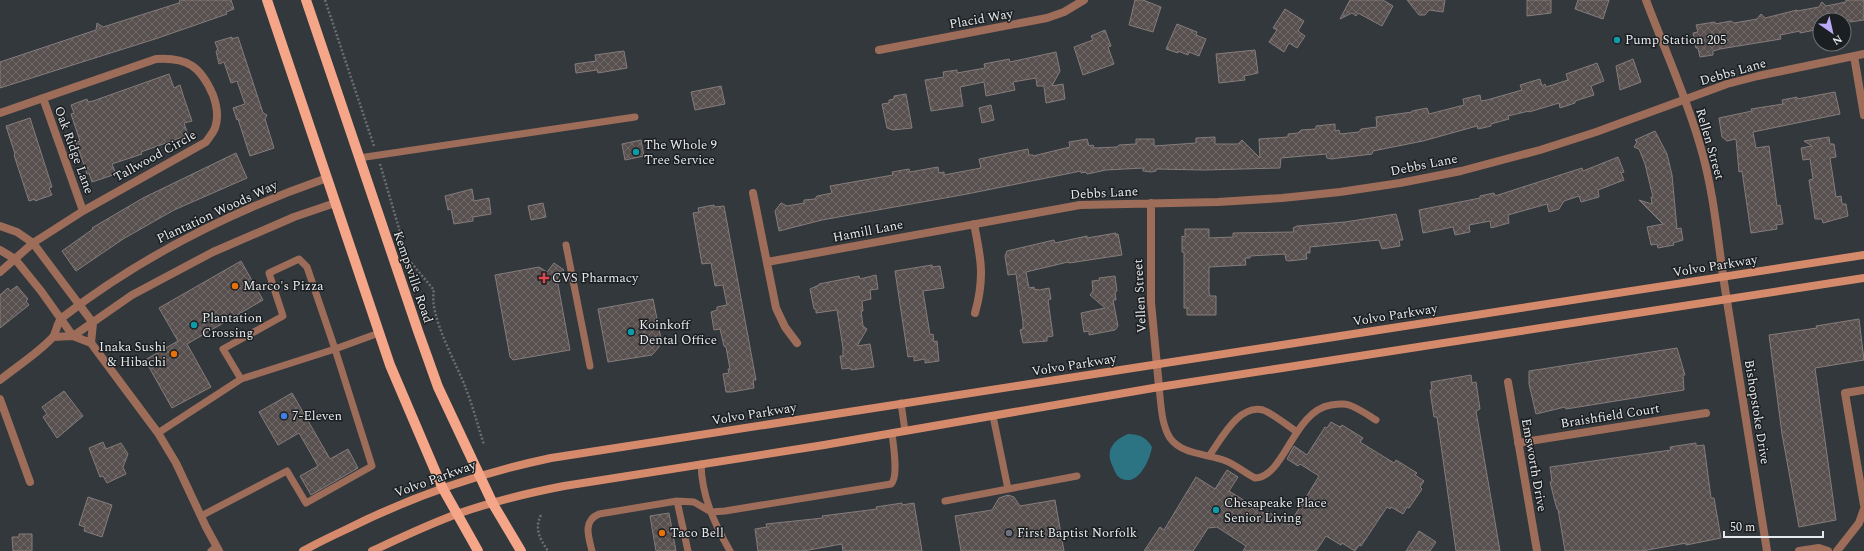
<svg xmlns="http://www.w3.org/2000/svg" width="1864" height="551" font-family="Spectral,serif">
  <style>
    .water { fill: #2c7483 }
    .building { fill: url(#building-cross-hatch); stroke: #857c7b }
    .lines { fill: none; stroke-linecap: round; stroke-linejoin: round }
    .path { stroke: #6b6f73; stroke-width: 2.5; stroke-dasharray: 2 2; stroke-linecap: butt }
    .service { stroke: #9d6d5a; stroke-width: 7 }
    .minor { stroke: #9d6d5a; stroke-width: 8 }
    .tertiary { stroke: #9d6d5a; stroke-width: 8 }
    .secondary { stroke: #d68a6c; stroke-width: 8 }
    .primary { stroke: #f6a688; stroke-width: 10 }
    .culture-dot { fill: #0f9aa8; stroke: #1c1f21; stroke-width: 1.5 }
    .health-dot { fill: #e0444e; stroke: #1c1f21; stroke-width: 1.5 }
    .food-dot { fill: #e8710a; stroke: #1c1f21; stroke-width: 1.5 }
    .shop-dot { fill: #3f7fe0; stroke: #1c1f21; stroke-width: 1.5 }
    .worship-dot { fill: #6b7280; stroke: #1c1f21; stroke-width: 1.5 }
    .labels { text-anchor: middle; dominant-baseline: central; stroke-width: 3; stroke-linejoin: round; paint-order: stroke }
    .street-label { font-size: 13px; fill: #e7eaed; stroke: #1c1f21 }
    .poi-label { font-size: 13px; fill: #e7eaed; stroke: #1c1f21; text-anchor: start }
  </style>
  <defs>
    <pattern id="building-cross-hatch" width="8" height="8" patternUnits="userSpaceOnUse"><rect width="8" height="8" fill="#58504f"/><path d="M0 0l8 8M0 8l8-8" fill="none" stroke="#706969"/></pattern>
  </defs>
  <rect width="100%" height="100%" fill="#33383c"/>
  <path class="water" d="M1128,434C1139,434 1146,437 1152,447C1150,459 1139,486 1122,479C1117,477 1115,472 1113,467C1105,451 1112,441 1128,434Z"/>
  <path class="building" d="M180,0H231L234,9L226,12L227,14L158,38L0,88V62L96,30L97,23L103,27L179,3Z
    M1135,0H1143L1161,7L1153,32L1129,25Z
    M1350,0H1383L1393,6L1382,26L1358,13L1356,16L1352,13L1340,19Z
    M1407,0H1445L1443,12L1429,10L1425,15H1419Z
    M1527,0H1551V13L1527,16Z
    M1578,0H1609L1603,19L1575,9Z
    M1846,0H1864V20L1850,22V20H1820V29L1800,33V31L1780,35L1781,39L1720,49L1713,51V55L1700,57L1698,48H1696L1693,33L1698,32L1696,25L1715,22V24L1731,21L1734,23L1757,19L1761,14L1765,18L1797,10V11L1819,7L1822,2L1826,6L1846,2Z
    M1285,9L1304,21L1298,31L1305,36L1297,48L1289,43L1284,52L1269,42L1277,30L1273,28Z
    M1177,24L1197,32L1196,35L1206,39L1199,56L1189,52L1188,55L1178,51V53L1166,49Z
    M1105,30L1111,46L1108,47L1114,64L1083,75L1074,47L1093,40L1091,36Z
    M232,37V39L238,37L263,113L267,115L265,119L274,148L250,156L238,119L237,120L233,108L245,104L237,81L231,83L224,62L219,64L216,51L218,50L215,42Z
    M1255,50L1258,73L1244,76L1245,80L1219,83L1216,54Z
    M624,51L627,68L598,73L597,70L576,73L575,64L596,61L595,55Z
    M1056,52L1060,71L1052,86L1063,84L1065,99L1046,103L1044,86H1037L1036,78L1013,82L1015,90L986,96L984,82L960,87L963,106L931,111L925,80L944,77L943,72L957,70V73L985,68L984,64L1009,59L1010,62Z
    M1633,59L1641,82L1620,90L1616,66Z
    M1597,63L1604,81L1591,86L1594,95L1575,101V103L1560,108L1559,103L1529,112V111L1508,116L1509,119L1491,124V126L1478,129L1477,126L1423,141L1373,151L1372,154L1331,159L1327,158L1326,154L1281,158L1280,168L1204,170L1156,169V171L1151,172L1143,171V168L1106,170L1087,174L1086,172L1081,173V171L967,194L822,220L779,231L775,211L781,203L787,206L804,203V200L815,199L817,196L832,193L830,186L893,175L892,172L909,169L910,172L938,167L939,173L944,172V175L981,168L979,159L1028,149L1029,155H1033V156L1070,147L1069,142L1087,139L1089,146L1093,145L1094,148L1117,147L1119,145L1136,144V139H1154V146L1196,143V138L1215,137V144H1238L1242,140L1260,158L1259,139L1288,137V134L1298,133L1301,130L1316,129V126L1335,124V131L1339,130L1340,134L1359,132L1361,129L1377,127L1376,117L1412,112V111L1427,108L1429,114L1464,105L1463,99L1480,95L1481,101L1487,100L1522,90L1520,85L1540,79L1542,86L1545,84L1546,87L1568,80L1566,74Z
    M169,74L174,88L180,85L184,98L192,121L184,123L188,135L141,152L142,154L112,164L116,174L92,182L89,173L87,174L76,142L80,141L71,114L74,113L71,105L87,99L88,102L93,101Z
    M721,86L725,104L695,110L691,92Z
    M1835,92L1840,114L1753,132L1756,148L1769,146L1777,206L1780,205L1783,224L1776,225L1777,229L1751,233L1742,171L1739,172L1736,139L1727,141L1722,137L1719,118L1752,111L1751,109L1783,104L1782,100L1797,97V99Z
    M906,94L912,128L893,130L887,128L882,104L889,103V100L894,99V96Z
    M991,105L994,120L982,123L979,108Z
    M30,118L52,187L49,188L52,195L35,201V199L29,201L14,155L15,154L6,126Z
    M1655,131L1667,154L1672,175L1677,229L1681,228L1683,240L1673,243L1674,245L1658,248L1657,244L1651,245L1647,227L1663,224L1639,200L1652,204L1651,197H1653L1645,164L1639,149L1634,147L1637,142L1635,140Z
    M1829,137L1830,144H1834L1836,157L1830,158L1836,197L1841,196L1842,204H1846L1848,216L1823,223L1822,219H1815L1809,180L1813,179L1810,159L1803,160L1801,148L1812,146L1804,141Z
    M641,140L644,156L625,160L622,144Z
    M236,153L247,178L174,210L123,239L76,271L62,251L93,229L92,228L143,198Z
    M1618,157L1624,172L1621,173L1624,180L1598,190L1599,197L1581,202L1579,196L1564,201L1559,209L1549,212L1547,204L1508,215L1509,223L1491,228L1490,221L1469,225L1470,232L1455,235L1453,227L1423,233L1419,210L1480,198V196L1494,193L1495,196L1582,168L1583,171Z
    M472,189L474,201L489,198L491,214L473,217V221L454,224L451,209L448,210L445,196Z
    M543,203L546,217L531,220L528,206Z
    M714,205V207L724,206L756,380H753L754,388L732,392H726L723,374L729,373L728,369H730L726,347L724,346L720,329L714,330L711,312L717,310V307L727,305L723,285L715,286L711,263L702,264L693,213L699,212L698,208Z
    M1396,214L1403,240H1399L1400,246L1382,249L1379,240L1310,247V253H1306L1307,259L1288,261L1286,260L1285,254L1250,256V258H1245L1246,265L1209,267V292L1210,296H1216V315H1187V308H1184V252H1182V236L1185,237V229H1209V238L1233,237V233L1294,232L1293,228L1297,226L1345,222Z
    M1116,233V235L1118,234L1122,255L1069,263L1068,262L1026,272L1029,288L1034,287V289L1039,290L1049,288L1051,299L1048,300L1053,336L1047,337V341L1023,343L1020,330L1023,329V322L1016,274L1008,275L1005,256L1007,251L1054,240L1055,243L1087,236V238Z
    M241,261L263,300L187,344L211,387L172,408L145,360L178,341L159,308Z
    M554,263L564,270L557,279L570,350L513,360L510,357L495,275L539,267L547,272Z
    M932,265V267L940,266L944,288L923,291L930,335L933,334L934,342L937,341L939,361L925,363V359L914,361V356L908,357L895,271Z
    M876,275L878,289L870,290L871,299L862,301L863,311H861L863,326L867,329L857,346L870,344L874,367L851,370V368L842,369L840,356H843V348L837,310L816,313V309H814L810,289L819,285V284L859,276L860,279Z
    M1115,276L1117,291L1115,292L1116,300H1113L1118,326L1115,330L1089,335V331L1084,332L1081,313L1105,308L1090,295L1093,291L1092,281L1100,280L1099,278Z
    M17,286L28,299L26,301L29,305L0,328V295L8,288L10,291Z
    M653,299L661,339L659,347L652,355L608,362L598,309Z
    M1859,319L1864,360L1815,368L1836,520L1799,527L1782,434L1769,335L1817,328L1816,326Z
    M1677,348L1685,375H1683L1684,390L1566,409L1565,407L1536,414L1529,384V371Z
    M1471,375L1472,383L1476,382L1480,409L1476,411L1500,551H1456L1437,417H1434L1430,390H1432L1431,382Z
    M64,391L83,416L57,438L43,417L47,414L42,407Z
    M292,393L330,459L348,449L358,468L311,495L300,476L318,466L299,433L278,445L259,412Z
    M1331,422L1340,427L1342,425L1363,438L1360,442L1394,463L1396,460L1417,473L1415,475L1424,481L1420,487L1422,489L1409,508L1407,507L1403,514L1391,507L1390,509L1387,507L1361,546L1359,545L1355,551L1342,543L1341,545L1326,536L1316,551H1243L1246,546L1217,527L1208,528L1193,551H1144L1160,527L1164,530L1196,477L1215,489L1227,470L1238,477L1229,491L1266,514L1267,511L1289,525L1319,476L1300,464L1298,466L1287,459L1294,446L1307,455L1325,427L1327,428Z
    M103,442L106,449L121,443L128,454L123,467L126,474L107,483L103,476L100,477L89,448Z
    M1696,443V446L1704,445L1711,498H1714L1721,538L1686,545V543L1642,551H1565L1558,509H1557L1555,502L1550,482H1552L1550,467L1671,450L1670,447Z
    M1008,495L1014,497L1020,506L1055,500L1064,551H961L955,516L992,510L999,498Z
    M88,497L112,505L102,537L84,531L85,527L79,525Z
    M902,503V505L914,503L922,551H843L842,544L803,551H758L755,529L767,527L766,524L823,518L822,516L877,509L876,507Z
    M669,513L676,551H656L650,516Z
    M1419,531L1436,542L1430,551H1406Z
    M19,534H32V551H13L12,537H19Z"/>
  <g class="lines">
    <path class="path" d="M325,0L374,146
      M380,164L408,259L434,290C428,315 457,364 466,389C473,407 478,426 484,445
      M541,515C534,529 540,539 548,551"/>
    <path class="service" d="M359,158L635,117
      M566,245L590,366
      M1159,387C1161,403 1161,424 1170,438C1182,455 1209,454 1226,461C1236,465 1245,473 1255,478C1285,477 1293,411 1331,405C1337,404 1344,403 1349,405C1358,408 1368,415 1376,420
      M901,403L905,431
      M993,416L1008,489
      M158,433L241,379L223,349L283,316L269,273L299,259L307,267L335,349L379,333
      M1209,456C1221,440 1238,404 1263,410C1272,413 1288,426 1297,432
      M701,464C702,497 714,523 730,551
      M677,501L688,551
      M945,501L1077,476
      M201,516L287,471L306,503L372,466L335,349L241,379
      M211,551L216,547
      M592,551C589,538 582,521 599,514L677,501L694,502L711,512L725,511L891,484C899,477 893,444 892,433"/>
    <path class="minor" d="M1646,0C1664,48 1686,96 1700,145C1713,188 1717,232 1723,276
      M879,50L1047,18L1064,12L1084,0
      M1854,56L1864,115
      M43,98L83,211
      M0,113L156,59C188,57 201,67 213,95C217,106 219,117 215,128C213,133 209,137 206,142L83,211L33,243L0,272
      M753,193L776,308L785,327L797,343
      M1151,203V302L1159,387
      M974,224C981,258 985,278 975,313
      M0,226L17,232L33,243L93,323L91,343
      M0,250L15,259L41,291L73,336L91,343L158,433L176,463L206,527L219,551
      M767,262L1080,205L1218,202L1282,198L1340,192L1400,183L1461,171L1540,150L1596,132L1727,84L1758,76L1864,54
      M53,337L73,336L132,295L213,252L294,217L335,203
      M0,380C16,367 38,353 52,338C57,333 56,322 63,317C142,256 232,211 327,178
      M1508,382L1537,551
      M1864,390L1845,393L1864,505
      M0,399L30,482
      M1518,443L1706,413
      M1799,551L1819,548L1828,551
      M1837,551L1859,523L1864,509"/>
    <path class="tertiary" d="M1723,276L1767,551"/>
    <path class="secondary" d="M303,551C317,543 332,536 347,529C413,496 480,473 551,458L1864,255
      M372,551C400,538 427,525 457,514C491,502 528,493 564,486L824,445L1159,387L1864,278"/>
    <path class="primary" d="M267,0L390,365L442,487L478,551
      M306,0L418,331L438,387L493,504L521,551"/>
  </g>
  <g class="culture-dot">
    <circle cx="1617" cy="40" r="4"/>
    <circle cx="636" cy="152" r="4"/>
    <circle cx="194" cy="325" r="4"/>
    <circle cx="631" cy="332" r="4"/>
    <circle cx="1216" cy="510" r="4"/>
  </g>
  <path class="health-dot" d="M542 272h4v4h4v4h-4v4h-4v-4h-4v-4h4z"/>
  <g class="food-dot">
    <circle cx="235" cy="286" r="4"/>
    <circle cx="174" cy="354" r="4"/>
    <circle cx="662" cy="533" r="4"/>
  </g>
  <circle class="shop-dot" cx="284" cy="416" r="4"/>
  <circle class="worship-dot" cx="1009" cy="533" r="4"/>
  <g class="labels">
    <g class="street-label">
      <text transform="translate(981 19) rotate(-10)">Placid Way</text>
      <text transform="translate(1733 72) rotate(-16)">Debbs Lane</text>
      <text transform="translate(1710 144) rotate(74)">Rellen Street</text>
      <text transform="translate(74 150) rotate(70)">Oak Ridge Lane</text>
      <text transform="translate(155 156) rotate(-29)">Tallwood Circle</text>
      <text transform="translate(1424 165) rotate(-11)">Debbs Lane</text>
      <text transform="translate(1104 193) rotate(-3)">Debbs Lane</text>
      <text transform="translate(217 212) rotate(-25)">Plantation Woods Way</text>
      <text transform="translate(868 231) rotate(-11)">Hamill Lane</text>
      <text transform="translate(1715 266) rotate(-9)">Volvo Parkway</text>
      <text transform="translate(413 277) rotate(71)">Kempsville Road</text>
      <text transform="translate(1140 296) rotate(-93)">Vellen Street</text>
      <text transform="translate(1395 315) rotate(-9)">Volvo Parkway</text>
      <text transform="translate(1074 365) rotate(-9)">Volvo Parkway</text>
      <text transform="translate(1757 412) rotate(81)">Bishopstoke Drive</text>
      <text transform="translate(754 414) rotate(-9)">Volvo Parkway</text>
      <text transform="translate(1610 416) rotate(-9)">Braishfield Court</text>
      <text transform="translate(1534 465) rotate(80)">Emsworth Drive</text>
      <text transform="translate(435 479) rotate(-20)">Volvo Parkway</text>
    </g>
    <g class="poi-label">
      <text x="1625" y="40">Pump Station 205</text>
      <text x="644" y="145">The Whole 9<tspan x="644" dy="15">Tree Service</tspan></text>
      <text x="552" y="278">CVS Pharmacy</text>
      <text x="243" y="286">Marco's Pizza</text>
      <text x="202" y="318">Plantation<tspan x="202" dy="15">Crossing</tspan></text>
      <text x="639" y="325">Koinkoff<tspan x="639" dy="15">Dental Office</tspan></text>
      <text x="166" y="347" text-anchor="end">Inaka Sushi<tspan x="166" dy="15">&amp; Hibachi</tspan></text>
      <text x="292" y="416">7-Eleven</text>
      <text x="1224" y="503">Chesapeake Place<tspan x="1224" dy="15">Senior Living</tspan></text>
      <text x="670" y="533">Taco Bell</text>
      <text x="1017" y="533">First Baptist Norfolk</text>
    </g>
  </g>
  <g transform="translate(1832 32) rotate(146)"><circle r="19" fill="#1c1f21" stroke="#6d7073"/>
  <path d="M0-3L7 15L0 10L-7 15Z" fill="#baaaf7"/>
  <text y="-6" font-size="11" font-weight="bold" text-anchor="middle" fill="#e7eaed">N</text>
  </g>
  <path d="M1724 531v6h99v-6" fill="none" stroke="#e7eaed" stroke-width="2"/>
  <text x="1730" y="531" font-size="12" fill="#e7eaed" stroke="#1c1f21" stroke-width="3" paint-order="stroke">50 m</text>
</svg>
